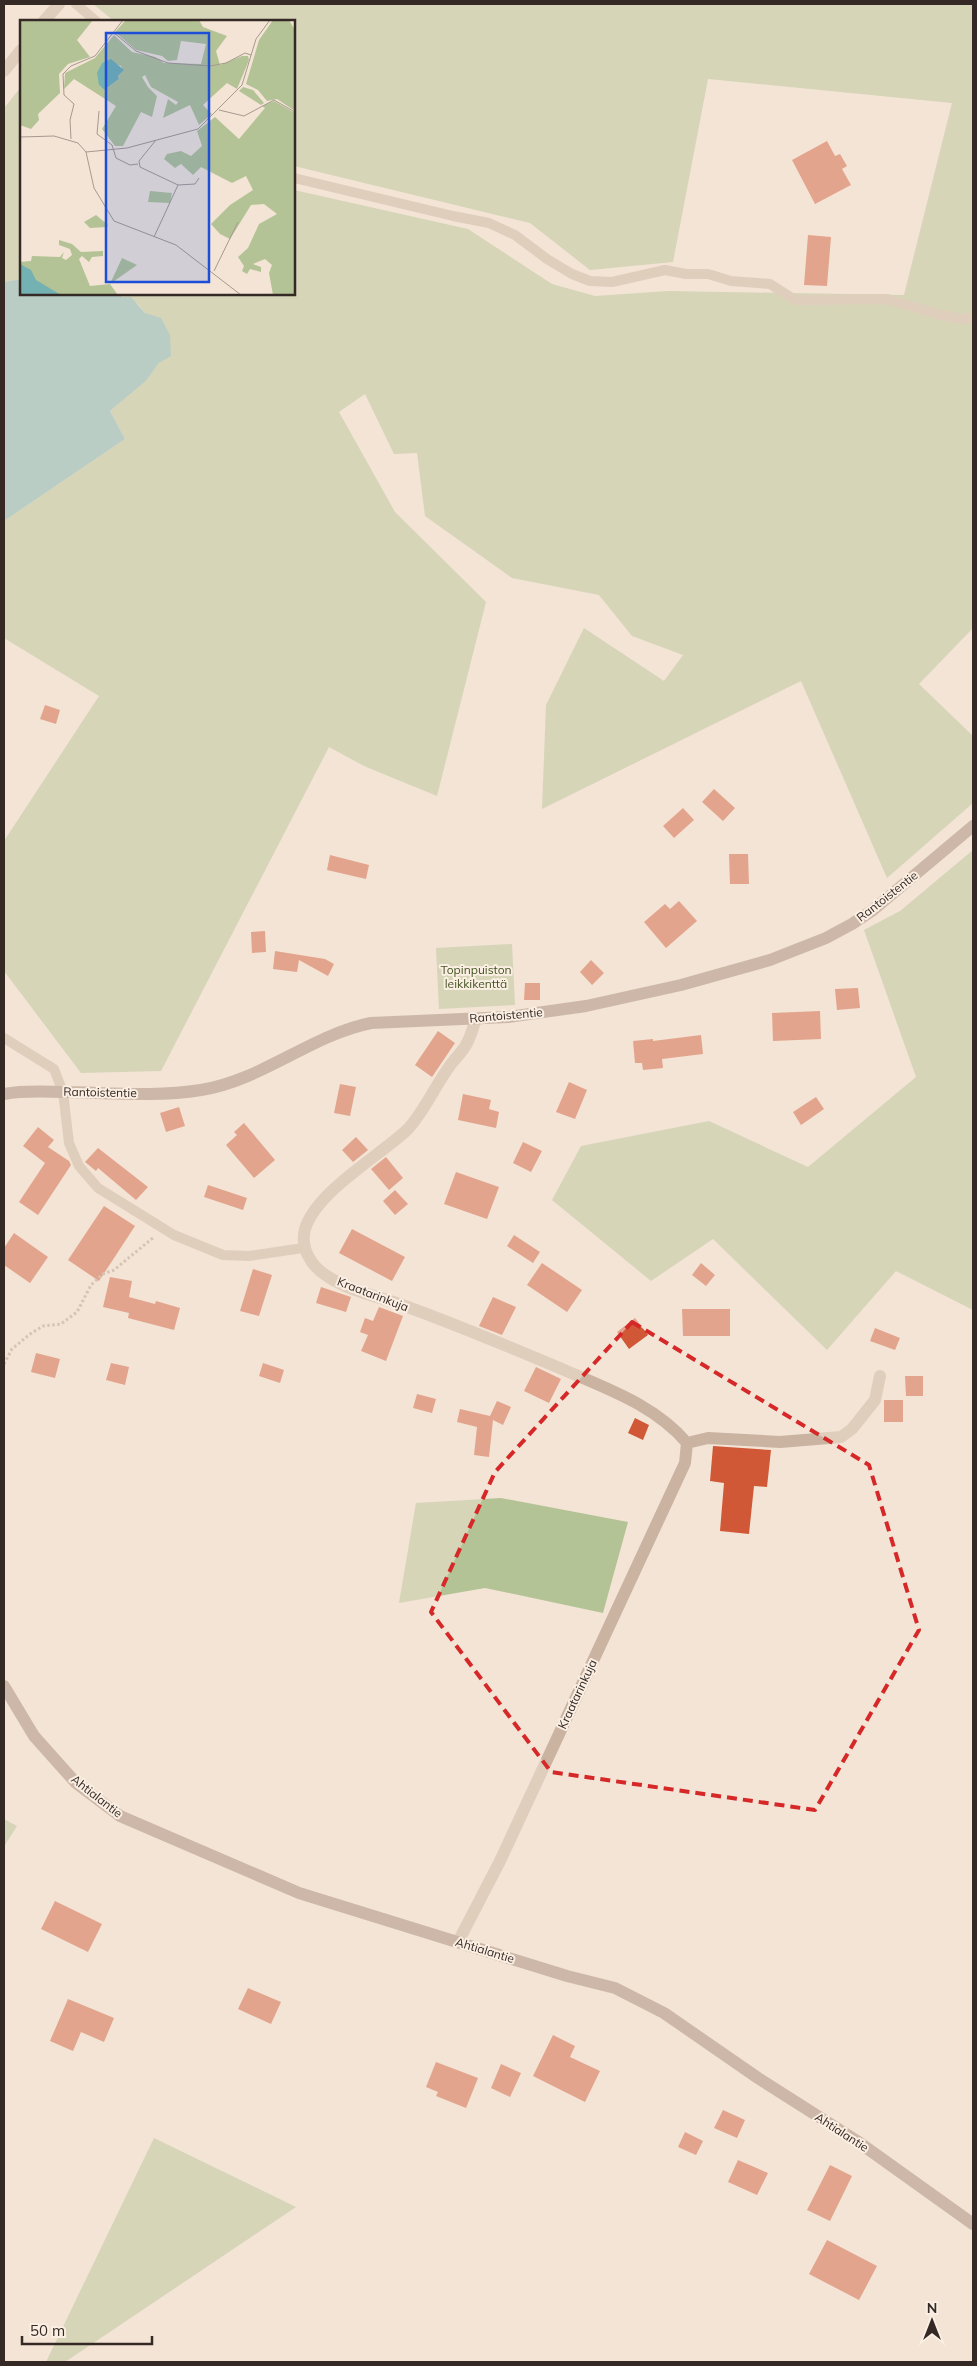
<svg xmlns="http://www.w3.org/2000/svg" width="977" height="2366" font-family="Mulish,sans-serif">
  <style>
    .green { fill: #b4c395 }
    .water { fill: #73b1b2 }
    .building { fill: #d05836 }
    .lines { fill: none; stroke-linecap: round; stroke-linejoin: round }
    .path { stroke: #b79d8b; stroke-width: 3; stroke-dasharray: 2.5 2.5; stroke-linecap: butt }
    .lane { stroke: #cbb3a1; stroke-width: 10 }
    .street { stroke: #cbb3a1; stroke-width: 12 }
    .secondary { stroke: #9f8272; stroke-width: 12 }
    .marked { fill: none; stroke: #d62828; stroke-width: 4; stroke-dasharray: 10 6; stroke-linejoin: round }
    .labels { text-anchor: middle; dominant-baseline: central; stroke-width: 4; stroke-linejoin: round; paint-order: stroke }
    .street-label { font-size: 12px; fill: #352925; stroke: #faefe2 }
    .park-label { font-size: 12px; fill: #455526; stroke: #faefe2 }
    .inset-road { fill: none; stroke: #a7998f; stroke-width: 1 }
    .view { fill: #1d4ed8; fill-opacity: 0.15; stroke: #1d4ed8; stroke-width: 2.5 }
    .inset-edge { fill: none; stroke: #352925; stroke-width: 2.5 }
  </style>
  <rect width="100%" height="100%" fill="#f3e4d6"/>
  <path class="green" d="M93,4H973V628L919,684L973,736V803L887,878L801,681L542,809L546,705L584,628L664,681L683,655L632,636L599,595L512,578L425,516L417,453L394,454L365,394L339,412L395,512L486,602L437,796L364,766L329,747L161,1071L81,1073L4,971V841L99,696L4,638V521L125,439L110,411L146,381L159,363L145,313L138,304L118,294H294V190L468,229L552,284L595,296L668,291L904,295L952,103L708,79L673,262L590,270L530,223L294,166V21H114Z
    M21,87V279L4,282V108Z
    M973,850V1310L896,1271L827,1350L713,1239L651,1281L552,1200L581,1146L709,1121L808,1167L916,1077L864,930L900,911Z
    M512,944L515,1005L439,1009L436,948Z
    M501,1498L628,1522L603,1613L485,1588L399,1603L416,1503Z
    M4,1819L17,1826L5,1845H4Z
    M154,2138L296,2207L65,2362H46Z"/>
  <path class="water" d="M21,279V294H118L123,297H131L145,313L161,318L170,335L171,356L159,363L146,381L110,411L125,439L4,521V282Z"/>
  <path class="building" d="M827,141L835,156L840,154L847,166L842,169L851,185L815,204L792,160Z
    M808,235L831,237L827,286L804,285Z
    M45,705L60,710L56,724L40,719Z
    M714,789L735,808L723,821L702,802Z
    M683,808L694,820L674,838L663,826Z
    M729,854H748L749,884H730Z
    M330,855L369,865L366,879L327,870Z
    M679,901L697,921L666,948L644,922L665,904L670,909Z
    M265,931L266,952L252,953L251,932Z
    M275,951L325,959L334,964L328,976L299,960L297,972L273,969Z
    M591,960L604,973L592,985L580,972Z
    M525,983H540V1000H524Z
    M858,988L860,1008L837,1010L835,989Z
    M820,1011L821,1039L773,1041L772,1013Z
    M438,1031L455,1043L432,1077L415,1065Z
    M701,1035L703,1054L662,1059L663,1068L643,1070L642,1063H635L633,1041L653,1039V1041Z
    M569,1082L587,1090L575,1119L556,1112Z
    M340,1084L356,1087L350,1116L334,1113Z
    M463,1094L491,1100L489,1109L499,1112L496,1128L458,1120Z
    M816,1097L824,1109L801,1125L793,1112Z
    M179,1107L185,1126L166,1132L160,1113Z
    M244,1123L275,1160L254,1178L226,1145L237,1135L234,1132Z
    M38,1127L54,1140L48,1147L69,1161L71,1165L38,1215L19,1202L45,1163L23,1146Z
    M356,1137L368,1150L353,1162L342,1150Z
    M523,1142L542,1151L531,1172L513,1163Z
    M98,1148L148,1187L136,1200L98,1168L96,1171L85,1162Z
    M386,1157L403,1178L389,1190L371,1169Z
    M456,1172L499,1187L487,1219L444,1204Z
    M208,1185L247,1198L243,1210L204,1197Z
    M395,1190L408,1204L395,1215L383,1201Z
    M104,1206L135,1226L99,1281L68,1260Z
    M352,1229L405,1257L392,1281L339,1253Z
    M14,1233L48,1257L30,1283L4,1265V1248Z
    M514,1235L540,1252L533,1263L507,1246Z
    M542,1263L582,1290L567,1312L527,1285Z
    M701,1263L715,1275L706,1286L692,1275Z
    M253,1269L272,1275L259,1316L240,1311Z
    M110,1277L132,1281L129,1297L155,1304L156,1301L180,1308L174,1330L128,1318L129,1313L103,1307Z
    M321,1287L351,1297L346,1312L316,1303Z
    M493,1297L516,1307L502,1335L479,1326Z
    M379,1307L403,1316L386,1361L361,1351L368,1335L360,1332L365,1318L373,1321Z
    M682,1309H730V1336H683Z
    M635,1318L648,1335L629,1349L617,1332Z
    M875,1328L900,1338L895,1350L870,1341Z
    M36,1353L60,1359L55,1378L31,1372Z
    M111,1363L129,1367L125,1385L106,1380Z
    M263,1363L284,1370L280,1383L259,1376Z
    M536,1367L561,1379L549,1403L524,1391Z
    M905,1376H923V1396H906Z
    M417,1394L436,1399L432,1413L413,1408Z
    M884,1400H903V1422H884Z
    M497,1401L511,1407L503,1425L493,1420L489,1457L474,1455L477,1427L457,1422L460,1409L490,1416Z
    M635,1418L649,1425L643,1440L628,1433Z
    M713,1446L771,1450L767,1487L754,1486L749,1534L720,1531L724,1483L710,1481Z
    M55,1901L102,1924L88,1952L41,1929Z
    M248,1988L281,2002L271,2024L238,2009Z
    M68,1999L114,2018L104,2042L81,2032L73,2051L50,2041Z
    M553,2035L575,2046L570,2057L600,2071L585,2102L533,2076Z
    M436,2062L478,2078L466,2108L436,2096L438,2092L426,2087Z
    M501,2064L521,2073L510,2097L491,2088Z
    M723,2110L745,2120L737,2138L714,2128Z
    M685,2132L703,2141L696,2155L678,2147Z
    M738,2160L768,2173L757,2195L728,2182Z
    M830,2165L852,2176L830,2221L807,2210Z
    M827,2240L877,2266L859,2300L809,2274Z"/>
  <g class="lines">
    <path class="path" d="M4,1364L12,1349L30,1334L43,1326L61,1324L77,1312L91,1285L103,1274L114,1270L154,1237"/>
    <path class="lane" d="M76,4L96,21
      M294,178L453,216L489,223L515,235L547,259L572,274L590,281L612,282L665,270L686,274H708L731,281L770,284L795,300L887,299L937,314L960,319L973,318
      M4,1038L54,1069L63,1092L69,1143L79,1166L98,1188L174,1235L223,1255L249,1256L303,1248"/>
    <path class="street" d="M44,21L59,4
      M4,71L21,50
      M476,1019C473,1027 471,1036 467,1043C463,1052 454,1059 449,1067C435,1086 423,1114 407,1130C379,1156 316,1192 305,1229C300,1248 311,1266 327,1276C349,1291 380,1297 405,1306C457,1325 510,1347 562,1369C607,1389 655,1405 687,1443L708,1438L780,1442L841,1437L852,1429L875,1400L880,1376
      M458,1942L500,1861L685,1463L687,1443"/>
    <path class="secondary" d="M4,1094C26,1090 46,1092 68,1092C112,1093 158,1097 201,1090C263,1080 311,1035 371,1023L508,1017L586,1006L681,985L770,960L826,938L852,924L873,910L973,826
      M4,1686L34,1736L76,1783L120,1816L299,1893L567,1976L615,1988L664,2013L758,2078L857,2141L973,2224"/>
  </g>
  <path d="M0 0H977V2366H0ZM632,1322L869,1465L919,1630L815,1810L551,1772L431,1612L495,1472Z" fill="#f3e4d6" fill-opacity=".55" fill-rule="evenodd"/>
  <path class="marked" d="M632,1322L869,1465L919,1630L815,1810L551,1772L431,1612L495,1472Z"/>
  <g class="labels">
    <g class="street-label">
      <text transform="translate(887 896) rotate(-38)">Rantoistentie</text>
      <text transform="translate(506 1015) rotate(-5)">Rantoistentie</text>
      <text transform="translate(100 1092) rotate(1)">Rantoistentie</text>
      <text transform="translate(373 1294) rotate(21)">Kraatarinkuja</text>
      <text transform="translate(577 1694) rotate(-65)">Kraatarinkuja</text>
      <text transform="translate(97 1796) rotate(38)">Ahtialantie</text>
      <text transform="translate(485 1950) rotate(17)">Ahtialantie</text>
      <text transform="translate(842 2132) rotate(33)">Ahtialantie</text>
    </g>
    <g class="park-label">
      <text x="476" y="969">Topinpuiston<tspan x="476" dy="14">leikkikenttä</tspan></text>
    </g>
  </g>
  <g transform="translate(20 20)">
    <rect width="275" height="275" fill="#f3e4d6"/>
    <path d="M0,0H73L57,20L70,37L48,44L39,54L40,73L18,94L19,100L11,109L0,105ZM179,0L183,7L207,16L196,31L200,45L222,36H228L229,40L217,69L207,63L183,85L192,94L179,105L170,85L143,98L148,79L156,85L158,82L131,67L125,55L122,57L128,67L137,76L132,97L121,92L103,126H95L82,109L96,86L54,59L44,69L45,53L75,38L94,15L112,32L135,37L144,43L181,44L186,24L161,21L157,40L148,41L142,36L116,30L95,12L105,1ZM91,42L101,46L103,51L98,56L99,59L84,70L79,65L82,43ZM253,0H269L275,10V91L257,79L247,81L238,70L226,64L239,20ZM223,67L233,70L244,83L241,85L219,71ZM254,81L275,93V275H253L249,253L252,245L245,239L233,244L241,247V252L230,249L227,254L222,251L224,246L218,237L228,228L239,204L257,194L244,184L231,185L210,219L200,214L191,204L210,185L233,170L226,156L212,163L181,147L173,155L161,144L155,148L144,139L147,134L161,131L171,136L182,126L177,111L195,97L219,119L245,88L242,86ZM130,171L152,173L150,183L128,182ZM76,195L88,205L87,207L70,208L64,202ZM39,220L52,224L61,232L83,231V236L72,237L69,242L62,236L59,239L70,266L90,264L98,275H0V242L11,241L12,236L40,237L44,232L42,238L46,240L52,235L50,229L39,225ZM102,238L117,245L90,264Z" fill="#b4c395" fill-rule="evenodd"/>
    <path d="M91,39L104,50L98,56L99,59L84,70L79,65L77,53L82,43ZM0,244L11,250L16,260L41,275H0Z" fill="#73b1b2"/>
    <path class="inset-road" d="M93,12L116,31L148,43L190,46L206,43L225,33L231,35M199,90L224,96L254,80L275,92M79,91L77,114L92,125L96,138L110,145L118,144M0,117L34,116L58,123L66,132L74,168L94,201L156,225L221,275M51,119L50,100L54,84L44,75L43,54L51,46L75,36L103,0M136,120L119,141L120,147L158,165L175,164L179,158M66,132L107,128L178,109L222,65L236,19L250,0M134,217L158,165M194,251L218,202"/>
    <path class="view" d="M86,13H189V262H86Z"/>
    <rect width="275" height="275" class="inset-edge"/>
  </g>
  <rect width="977" height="2366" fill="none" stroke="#352925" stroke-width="10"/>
  <g transform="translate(932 2321)" stroke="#faefe2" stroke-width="4" paint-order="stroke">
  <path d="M0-4L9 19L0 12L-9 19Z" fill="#352925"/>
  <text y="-8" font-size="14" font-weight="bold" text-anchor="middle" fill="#352925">N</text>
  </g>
  <path d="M22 2336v8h130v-8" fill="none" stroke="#352925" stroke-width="2.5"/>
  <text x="30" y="2336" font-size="15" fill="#352925" stroke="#faefe2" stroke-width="4" paint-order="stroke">50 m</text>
</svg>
